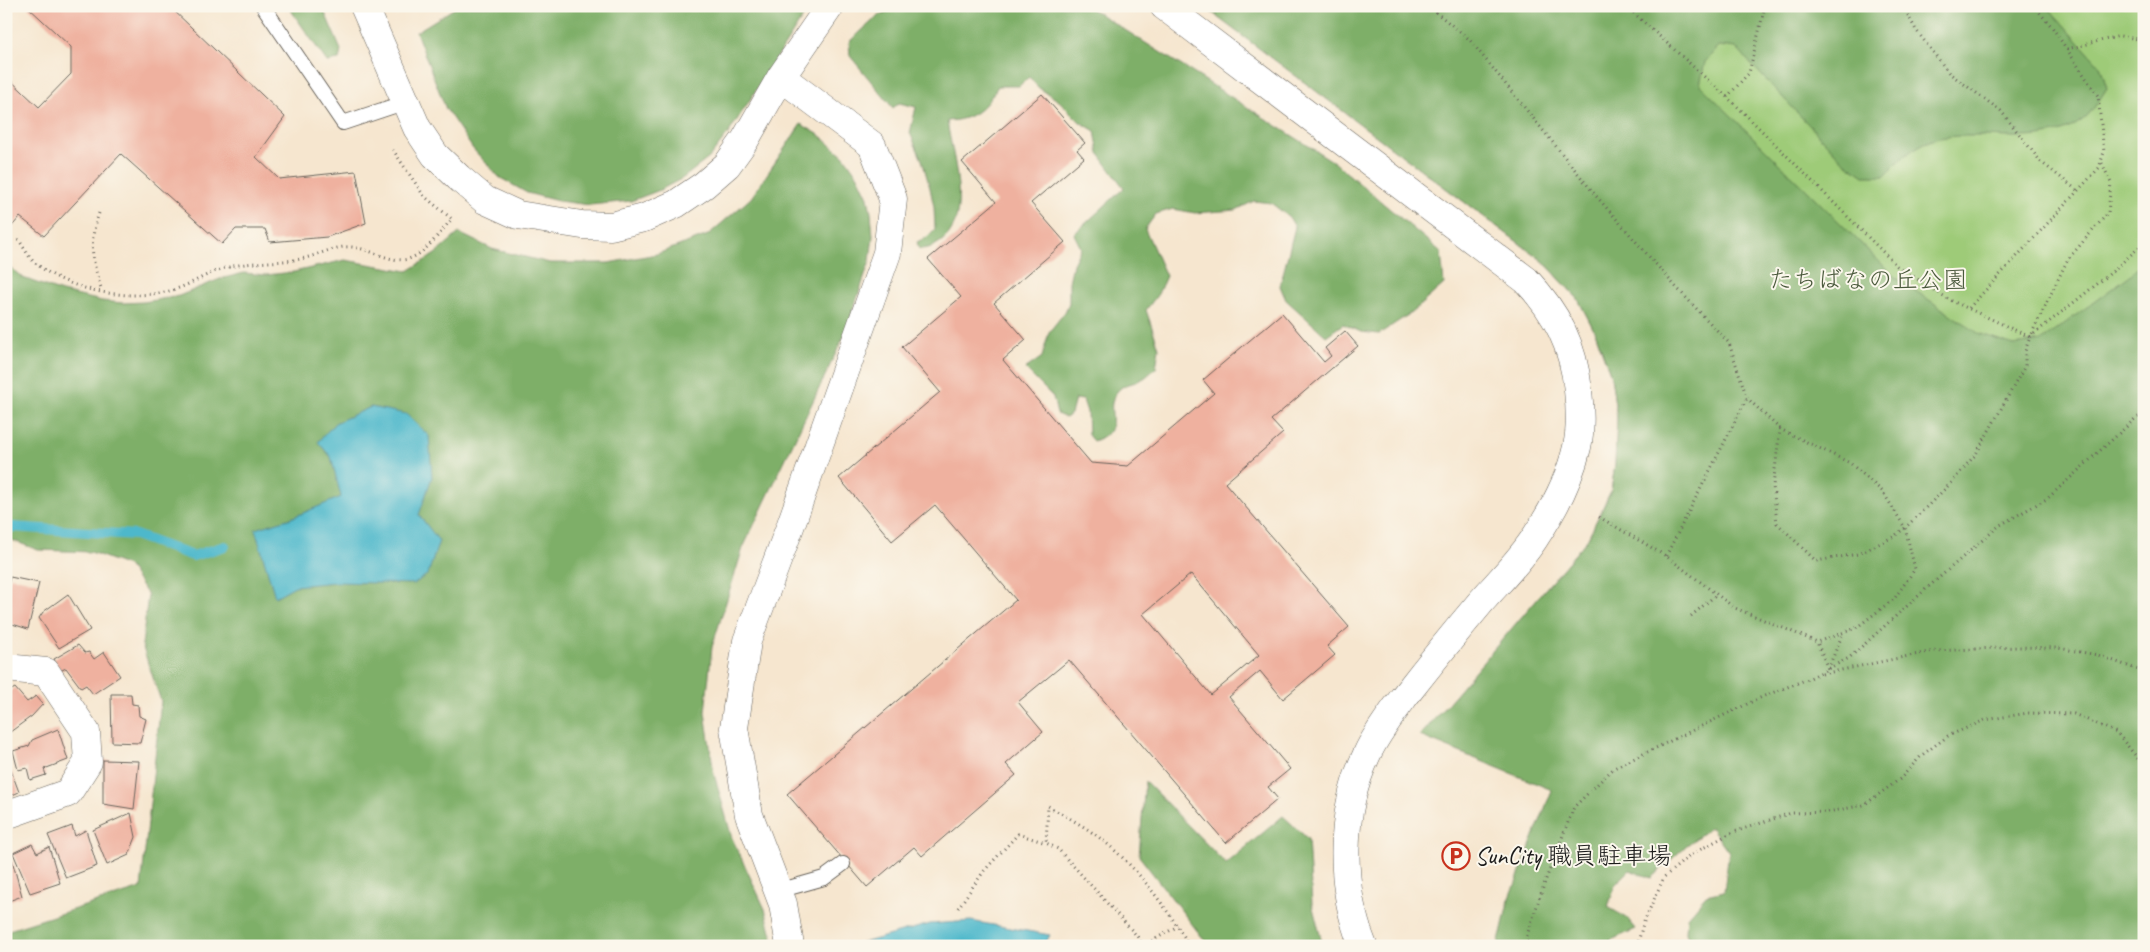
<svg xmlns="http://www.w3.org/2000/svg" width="2150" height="952" font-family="Caveat,'Klee One',sans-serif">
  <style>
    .green { fill: #9ecb78; stroke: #5d744a }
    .forest { fill: #7eaf68; stroke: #4d6642 }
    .water { fill: #4eb8cb; stroke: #356a74 }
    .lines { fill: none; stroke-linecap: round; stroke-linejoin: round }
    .stream { stroke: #4eb8cb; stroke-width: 10 }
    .building { fill: #efb19f; fill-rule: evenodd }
    .service-casing { stroke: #68635b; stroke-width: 16 }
    .minor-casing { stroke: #68635b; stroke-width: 29 }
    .path { stroke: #68635b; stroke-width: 3; stroke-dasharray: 1 4; stroke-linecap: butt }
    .service { stroke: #fff; stroke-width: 14 }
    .minor { stroke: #fff; stroke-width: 28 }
    .labels { text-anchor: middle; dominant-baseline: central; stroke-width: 4; stroke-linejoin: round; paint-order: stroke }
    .park-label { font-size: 25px; fill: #4a593c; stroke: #fbf7ec }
    .poi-label { font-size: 25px; fill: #1c1c1c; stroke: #fbf7ec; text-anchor: start }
  </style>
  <rect width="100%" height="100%" fill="#fbf7ec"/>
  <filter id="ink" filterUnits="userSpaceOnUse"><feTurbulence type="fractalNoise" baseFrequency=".02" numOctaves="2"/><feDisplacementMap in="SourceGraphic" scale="10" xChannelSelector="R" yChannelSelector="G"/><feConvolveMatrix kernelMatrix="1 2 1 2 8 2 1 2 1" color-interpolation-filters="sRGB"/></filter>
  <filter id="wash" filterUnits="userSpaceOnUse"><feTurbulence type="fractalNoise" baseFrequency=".0096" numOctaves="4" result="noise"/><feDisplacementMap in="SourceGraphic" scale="20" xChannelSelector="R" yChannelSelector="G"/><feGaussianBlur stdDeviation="1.12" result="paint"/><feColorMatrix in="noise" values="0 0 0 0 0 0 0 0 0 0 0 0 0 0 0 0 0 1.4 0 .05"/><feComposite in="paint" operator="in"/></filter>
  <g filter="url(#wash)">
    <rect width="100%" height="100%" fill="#f6e6cf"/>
    <path class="green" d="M1203,6H2144V411L1502,641L1587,540L1611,491L1615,465L1617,418L1611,376L1596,334L1578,299L1543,261Z"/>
    <path class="forest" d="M288,6H322L341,50L339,60L327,62Z
      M458,6H810L728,134L709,158L683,178L660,190L631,201L590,205L558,201L527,193L499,177L473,149L446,109L416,32Z
      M898,6H1085L1095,11L1334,162L1441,252L1444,284L1411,313L1379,334L1361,332L1343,324L1326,336L1286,300L1280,286L1295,227L1289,217L1271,203L1254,201L1236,210L1195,213L1173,209L1156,214L1145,229L1166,276L1158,294L1146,310L1159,348L1156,368C1151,372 1146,378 1140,380C1131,385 1123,383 1116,393C1103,411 1127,430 1093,441L1088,435L1087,412L1083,400L1075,399L1071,414L1066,418L1057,414L1053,397L1025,369L1042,357L1049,332L1065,312L1069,303V282L1073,264L1081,248L1074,234L1124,188L1099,154L1095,131L1080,122L1059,101L1039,88L1029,77L1019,86H998C985,108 974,120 947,121C952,156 975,223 937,244C930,248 926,249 919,249L917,242L927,237L935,229L934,207L930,188L922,160L910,133L916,107L899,103L893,108L850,56L849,42L878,16Z
      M1215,6H2047L2100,66L2107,88C2101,97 2095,108 2087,116C2060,142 2016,137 1981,136C1965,136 1948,135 1932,140C1912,147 1898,162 1884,176H1864L1843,161L1736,48L1719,46L1705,62L1700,85L1895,277L1978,333L2014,345L2041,341L2129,276L2144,261V946H1692L1686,933L1687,917L1706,895L1724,891L1729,852L1711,827L1687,845L1651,878L1630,870L1615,885L1608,907L1627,918L1636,929L1609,941L1608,946H1498L1508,903L1552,790L1420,736L1587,540L1611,491L1615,465L1617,418L1611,376L1596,334L1578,299L1543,261L1217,17Z
      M801,124L818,134L844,156L858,176L868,197L871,213L873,236L870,261L844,336L743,548L712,647L705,712L714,774L732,838L765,909L775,946H6V931L141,888L161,701L142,645L148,595L128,566L91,552L38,550L6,538V264L23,278L62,292L102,301L123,303L144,302L179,296L220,279L244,273L266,275L294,272L345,260L408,271L435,254L459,233L492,249L550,263H608L657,254L708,235L751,198Z
      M1145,781L1226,864L1283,816L1308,839L1312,904L1323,946H1209L1139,856Z"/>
    <path class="water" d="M371,407L406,414L429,436L432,477L419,515L439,541L428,574L414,584L335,582L295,586L275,597L255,529L291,518L341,497L331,457L318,442L335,423Z
      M971,921L1050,935L1044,946H851L930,924Z"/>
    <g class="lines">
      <path class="stream" d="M6,530L12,527L135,535L193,556L225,546"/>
    </g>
    <g id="blocks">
      <path class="building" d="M27,6H169L285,117L256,157L279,179L356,171L366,223L327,237L270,242L265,229H236L222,244L121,154L44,236L20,217L6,233V76L39,107L71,74V47Z
        M1042,94L1085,143L1077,150L1084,158L1031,203L1065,242L994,303L1026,340L1003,360L1091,463L1128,466L1214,393L1203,380L1282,313L1324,362L1331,356L1325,348L1345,331L1358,346L1271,420L1283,433L1225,483L1349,627L1327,646L1335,655L1283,699L1260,671L1229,697L1290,769L1268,787L1278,799L1226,843L1069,660L1018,702L1043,732L1006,764L1016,775L922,856L914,847L867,887L787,794L1016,600L935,505L892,541L839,478L940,392L902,347L961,297L928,259L996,202L962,162ZM1191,574L1259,655L1211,695L1143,614Z
        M10,577L39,583L28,629L6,622V594Z
        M68,594L90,630L59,648L39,618L43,612Z
        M78,645L85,653L89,652L94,659L104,652L120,676L93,694L86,685L81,688L66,668L60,671L54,659Z
        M15,688L27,702L36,696L43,704L32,716L6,735V693Z
        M111,694H131L132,704L138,705L139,716L146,719L140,743L112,742Z
        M58,729L68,760L44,769L46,775L30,780L27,768L18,770L13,751L29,746L32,740Z
        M6,757L19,792L6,798Z
        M103,760L139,761L134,809L103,804Z
        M131,813L136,837L129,855L107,865L93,830Z
        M72,826L75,836L86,830L97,866L66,878L48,835Z
        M32,844L37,853L49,847L60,883L30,893L13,853Z
        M12,860L22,896L6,902V862Z"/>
    </g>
  </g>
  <g filter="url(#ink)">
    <use href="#blocks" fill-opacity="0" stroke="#68635b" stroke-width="1"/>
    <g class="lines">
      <g class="service-casing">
        <path id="service" d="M263,6L343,123L406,102
          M778,891L824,878L843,864"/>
      </g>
      <g class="minor-casing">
        <path id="minor" d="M364,6L417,128L435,155L459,178L485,200L518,215L582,225L611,226L644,218L676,204L704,185L727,165L745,140L781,77L830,6
          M1164,6L1526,280C1557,313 1573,345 1578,390C1580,408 1581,429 1577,447C1570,478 1554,509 1536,536C1521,560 1499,581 1480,603C1454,634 1429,665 1404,697C1391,715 1376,734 1367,754C1339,813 1339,886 1363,946
          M781,77L872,145L893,199L887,253L790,527L747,641L734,728L749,815L783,904L790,946
          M6,668L46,672L86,732L88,762L68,793L6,815"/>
      </g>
      <path class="path" d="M1428,6L1469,39L1597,197L1675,286L1729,343L1747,398L1780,429
        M1626,6L1739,108L1897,266L1950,300L2030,337L2025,351V366L1976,454L1951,483L1905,528L1893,537L1858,554L1816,561L1777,523L1773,486L1780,429L1850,463L1883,492L1905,528L1915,569L1894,599L1856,628L1817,642
        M1903,6L1916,30L1949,73L2001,111L2041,162L2078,191
        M2067,49L2120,36L2144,40
        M1727,97L1749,73L1765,6
        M2102,163L2111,183L2108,213L2068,259L2030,337L2106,277L2144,243
        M99,213C88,244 92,260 102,291
        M18,239C23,245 27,255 33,261C68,292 129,302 173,290C193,284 210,271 229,267C253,261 278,263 301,259C316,256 330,248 345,247C366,245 389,264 408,259C426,254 440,232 452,219L424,196L391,147
        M1969,308L2099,168L2104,152L2098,96L2052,27L2034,6
        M1599,517L1666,556L1735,608L1817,642L1828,669
        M1666,556L1747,398
        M1691,616L1717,594
        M1828,669L1843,633
        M1822,674L1933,651L2018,647L2058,648L2098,655L2144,672
        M958,908L984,871L1018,834L1046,843
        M1143,946L1137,936L1058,849L1046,843L1048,806C1062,814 1077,822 1090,831C1133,860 1163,903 1190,946
        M1143,946L1178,926
        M1526,946L1527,935L1546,879L1574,807L1614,768L1764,696L1808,679L1849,658L1926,589L2000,525L2048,498L2136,418L2144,415
        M1637,946L1643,924L1664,877L1692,854L1731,833L1791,813L1828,812L1864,805L1900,779L1922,755L1948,736L1985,720L2028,713L2074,714L2117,733L2144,766
        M2142,946L2144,943"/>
      <use href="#service" class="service"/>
      <use href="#minor" class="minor"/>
    </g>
  </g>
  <defs>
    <g id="parking-ring" transform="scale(1.4375)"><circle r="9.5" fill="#fbf7ec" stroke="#c8321e" stroke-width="1.5"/><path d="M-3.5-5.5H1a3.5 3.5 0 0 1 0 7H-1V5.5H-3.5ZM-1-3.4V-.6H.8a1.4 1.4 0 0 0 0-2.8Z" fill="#c8321e"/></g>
  </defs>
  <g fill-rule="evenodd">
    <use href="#parking-ring" x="1456" y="856"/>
  </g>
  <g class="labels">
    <g class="park-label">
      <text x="1868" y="280">たちばなの丘公園</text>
    </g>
    <g class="poi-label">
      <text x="1475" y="856">SunCity 職員駐車場</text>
    </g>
  </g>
  <rect width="2150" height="952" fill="none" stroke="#fbf7ec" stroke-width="25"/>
</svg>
